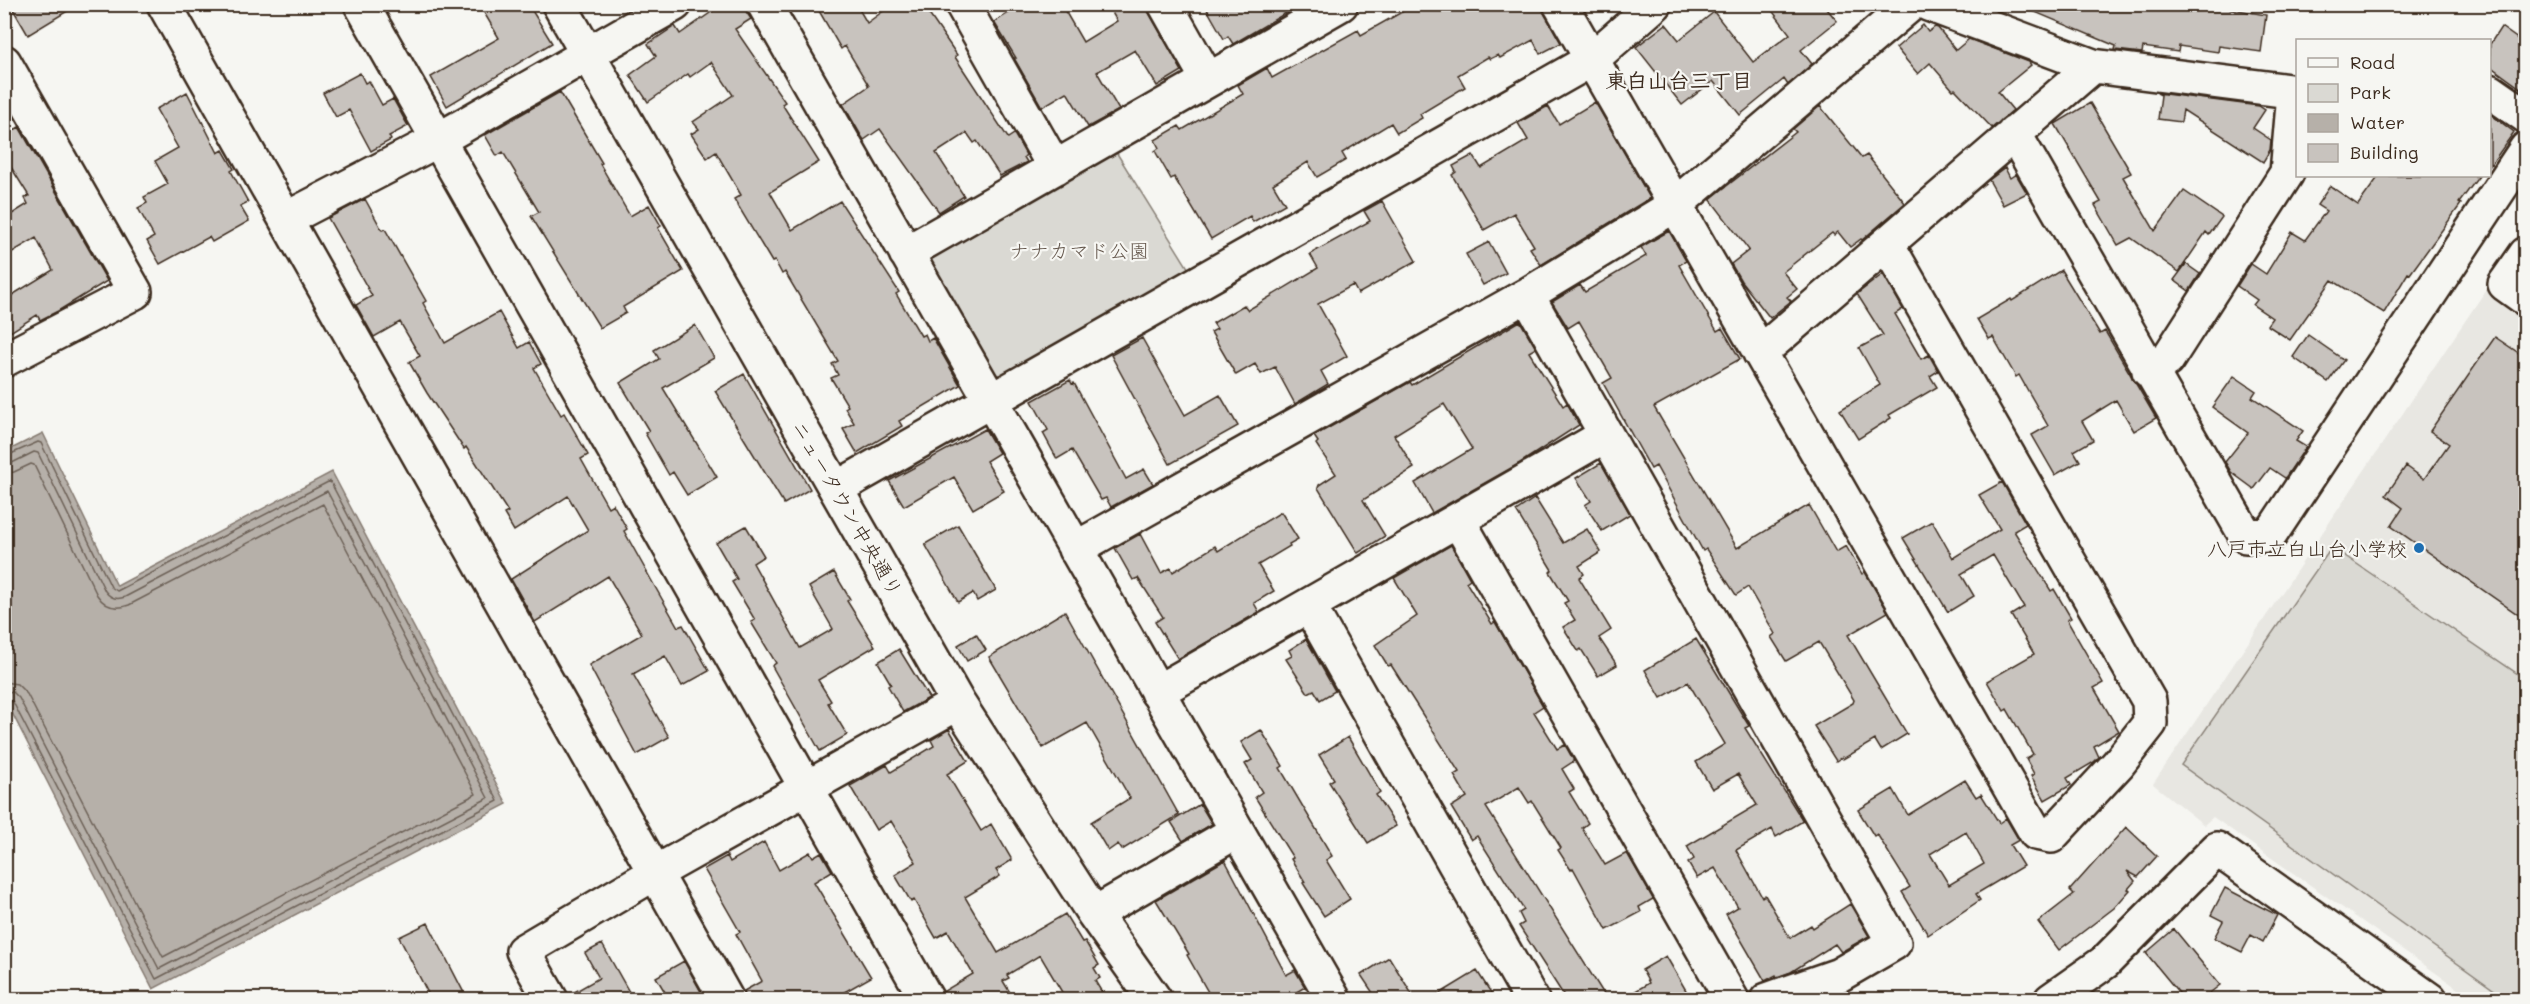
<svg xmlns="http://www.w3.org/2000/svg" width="2530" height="1004" font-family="Mali,'Klee One',sans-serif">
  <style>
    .built { fill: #e8e7e2 }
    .green { fill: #dad9d3; stroke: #8a8278; stroke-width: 1.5 }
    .water { fill: #b6b0a9; stroke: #857a71; stroke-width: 1.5 }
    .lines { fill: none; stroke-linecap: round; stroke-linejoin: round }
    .shore { stroke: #6c6056; stroke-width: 1.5 }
    .building { fill: #c8c3be; stroke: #3b2a1e; stroke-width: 1.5; fill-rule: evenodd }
    .minor-casing { stroke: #3b2a1e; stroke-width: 38 }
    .minor { stroke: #f6f6f2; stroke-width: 33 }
    .poi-dot { fill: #1f6fb2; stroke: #f6f6f2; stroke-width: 2 }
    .labels { text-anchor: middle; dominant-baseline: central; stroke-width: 4.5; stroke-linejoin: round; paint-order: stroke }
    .park-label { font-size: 20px; fill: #63564b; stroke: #f6f6f2 }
    .street-label { font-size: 20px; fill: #3b2a1e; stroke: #f6f6f2 }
    .poi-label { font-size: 20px; fill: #3b2a1e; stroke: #f6f6f2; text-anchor: end }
    .neighbourhood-label { font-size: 21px; font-weight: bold; fill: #3b2a1e; stroke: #f6f6f2 }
  </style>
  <rect width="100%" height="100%" fill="#f6f6f2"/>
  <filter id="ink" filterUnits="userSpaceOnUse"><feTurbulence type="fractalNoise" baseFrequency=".0167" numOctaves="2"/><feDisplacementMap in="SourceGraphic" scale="12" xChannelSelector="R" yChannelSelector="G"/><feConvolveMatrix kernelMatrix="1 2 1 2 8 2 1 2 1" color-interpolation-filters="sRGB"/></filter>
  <g filter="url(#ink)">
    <path class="built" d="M2486,290L2499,293L2525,311V999H2473L2213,817L2204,825L2153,784Z"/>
    <path class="green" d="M1113,147L1190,271L1001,375H989L925,260Z
      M2332,547L2525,679V999H2507L2181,765Z"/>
    <path class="water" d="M43,433L117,586L332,472L507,804L153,989L5,699V452Z"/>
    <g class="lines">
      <path class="shore" d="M4,457L38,442L41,443L111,587L117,591L330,481L498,801L156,979L13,702L4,698
        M4,465L12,463L34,452L38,453L105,591C110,598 117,600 125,597L327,491L488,798L159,969L19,698L13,692L4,691
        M4,474L14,472L31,464L34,465L97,595C105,607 116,610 129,605L323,504L476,794L163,957L27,694L17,684L4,682"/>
    </g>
    <path class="building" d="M10,4H79L28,35Z
      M479,4H528L552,43L447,106L431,77L499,38Z
      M723,4H742L747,13L751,19L735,29L785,102L782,104L819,162L770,192L792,230L840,201L899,292L896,294L921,336L925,334L928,341L933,338L960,385L899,421L902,426L857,453L843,429L854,423L845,408L848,406L831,378L838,375L832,364L838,361L785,272L782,274L775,261L772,262L734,199L741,195L716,152L707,158L691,134L699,129L693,122L733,95L711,62L690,77L688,74L648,102L630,75L656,56L648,44L675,26L680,34Z
      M815,4H856L867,23L893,4H922L957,55L955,57L1008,138L1014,134L1026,155L1024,157L1027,162L1000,176L977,141L974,143L967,133L936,153L964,196L939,212L880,129L864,140L862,137L843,104L869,86L845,46L841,49Z
      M1023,4H1061L1083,42L1117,21L1107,4H1146L1149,13L1182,71L1157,86L1135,50L1097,72L1119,110L1088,127L1067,92L1042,107L1014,58H1016L994,22Z
      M1204,4H1301L1233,44L1228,36L1224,39Z
      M1416,4H1541L1544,13L1561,43L1540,54L1533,40L1500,58L1498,55L1490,59L1488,57L1458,75L1465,87L1420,114L1422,118L1397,133L1391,123L1342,153L1346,160L1317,177L1308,162L1273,184L1285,204L1253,222L1250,216L1211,239L1174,177L1171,179L1155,151L1159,148L1155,140L1179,126L1182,130L1243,94L1238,85L1267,68L1272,78L1358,30L1361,35Z
      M1767,4H1823L1837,21L1801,50L1812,64L1788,85L1784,79L1740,115L1713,81L1682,105L1636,47L1666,24L1679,40L1714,12L1753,62L1790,34Z
      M2016,4H2205L2266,15L2261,52L2219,46L2218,52L2179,46L2178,52L2143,47L2142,53L2115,50L2116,46Z
      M1923,25L1928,32L1935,27L1938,28L1956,50L1969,39L2029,62L2031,65L1998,92L2013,110L1992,128L1955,89L1953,90L1930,63L1918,74L1896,48Z
      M2501,27L2526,45V92L2490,66V44Z
      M360,73L365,83L369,81L382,105L393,99L408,126L389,136L391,140L371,151L349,110L336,117L323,93Z
      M187,92L218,153L223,150L234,169L231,171L248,202L240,206L249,221L212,242L209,237L160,264L147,241L154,237L138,208L147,203L144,197L168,184L155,161L178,148L156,109Z
      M560,92L602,163L600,164L630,216L649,205L661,226L658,228L683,271L623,307L626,313L600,328L531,216L539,212L503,152L497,156L485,135Z
      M2157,93L2259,106L2265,110L2253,128L2271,140L2270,150L2263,162L2183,110L2181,122L2158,119L2161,95Z
      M1595,102L1650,198L1541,265L1530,248L1534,246L1514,213L1484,230L1452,175L1456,172L1453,166L1473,155L1481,168L1528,140L1518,123L1548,106L1559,124Z
      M2090,103L2131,173L2123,177L2155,231L2184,191L2222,217L2209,235L2206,232L2179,272L2131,238L2118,245L2095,205L2101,202L2055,124Z
      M1820,106L1862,158L1867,155L1905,203L1862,240L1861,239L1850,247L1838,232L1834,235L1832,233L1783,272L1797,289L1787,297L1791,301L1770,318L1741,281L1731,264L1749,250L1710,199L1796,132L1793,129Z
      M2490,114L2514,132L2490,166Z
      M19,127L107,281L58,311L40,320L37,315L4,336V300L53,270L36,238L4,257V219L28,204L25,198L29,196L4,156V136Z
      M2005,168L2010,178L2016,174L2027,193L2003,205L1989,180Z
      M2379,176H2479L2459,203L2461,204L2410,274L2408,273L2384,313L2332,280L2290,340L2267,325L2272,318L2253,305L2257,300L2237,286L2251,264L2266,274L2292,232L2305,240L2326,211L2317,205L2330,186L2358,205Z
      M365,199L382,230L385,229L426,301L423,303L445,343L499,312L519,348L529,342L541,364L534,368L561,415L564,413L588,455L581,459L608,507L613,504L627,529L624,531L654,585L678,627L683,625L709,671L682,686L665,656L633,674L669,737L637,755L589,665L642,634L608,576L535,622L511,579L588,530L568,496L514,531L504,514L508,512L466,447L464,449L427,393L409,362L420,356L400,322L374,337L356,305L372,296L328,218Z
      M1382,201L1416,261L1358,294L1353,285L1318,304L1347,356L1321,371L1328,384L1295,404L1275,367L1261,374L1255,364L1236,375L1211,332L1217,329L1213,323L1244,305L1248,310L1318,268L1310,254L1370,221L1364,211Z
      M1669,231L1686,261L1679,265L1717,331L1722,328L1740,359L1654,407L1737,548L1809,505L1836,552L1846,546L1862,574L1865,572L1888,612L1848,635L1907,734L1881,750L1875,740L1843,759L1842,757L1836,761L1814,726L1853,703L1854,700L1819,642L1786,661L1771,637L1775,634L1748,587L1736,595L1706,549L1703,551L1656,466L1651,469L1603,383L1612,378L1579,321L1568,328L1552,302L1580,285L1585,292L1646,256L1641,247Z
      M1489,242L1506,273L1483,285L1466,254Z
      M2186,264L2200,274L2189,291L2174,280Z
      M2061,270L2100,334L2105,331L2156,418L2134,431L2116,400L2082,421L2093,440L2074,451L2080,461L2055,475L2032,435L2048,426L2019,375L2016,377L1993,337L1989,339L1977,319L2011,299L2012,301Z
      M1883,274L1903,309L1895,314L1921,359L1929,355L1938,371L1930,376L1937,387L1889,415L1891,418L1858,439L1840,410L1880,385L1859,348L1883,335L1857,294Z
      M1520,321L1536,348L1529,352L1563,406L1567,403L1579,425L1520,463L1432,513L1415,483L1472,449L1444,404L1394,435L1414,468L1363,500L1385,536L1358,553L1318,488L1319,485L1336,474L1316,444L1318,442L1314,436L1410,382L1412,385Z
      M695,325L714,358L663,388L717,477L687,495L673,472L669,475L645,433L649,431L620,383L659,359L654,350Z
      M2308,335L2344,360L2328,382L2293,357Z
      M2495,337L2526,358V620L2391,526L2403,508L2386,495L2406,466L2424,479L2449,444L2430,431Z
      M1142,338L1185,415L1220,395L1238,426L1170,464L1111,355Z
      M744,374L810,489L784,504L715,391Z
      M2234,376L2256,391L2252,397L2303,431L2296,441L2306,447L2285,478L2270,468L2254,489L2231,472L2225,462L2248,433L2212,407Z
      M1070,380L1072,384L1074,383L1126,479L1144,469L1153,484L1111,507L1106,498L1101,500L1072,450L1057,459L1043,433L1048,430L1032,401Z
      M985,429L999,453L986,461L1004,491L973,509L954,477L904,506L889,481Z
      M1601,463L1630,514L1602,531L1585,505L1591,501L1576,478Z
      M2002,482L2026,524L2014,531L2051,591L2054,589L2071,618L2067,620L2103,683L2094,688L2119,731L2094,746L2099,757L2094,762L2067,778L2071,785L2045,800L2031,776L2034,774L2026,759L2033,754L2007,709L2004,711L1987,681L2034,654L2011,615L2024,607L1993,555L1961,574L1974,596L1948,612L1903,538L1932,521L1953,558L2000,529L1979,495Z
      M1535,498L1563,543L1587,529L1601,552L1579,566L1584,574L1579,578L1611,630L1599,638L1617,665L1598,676L1581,649L1578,651L1563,627L1575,620L1564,603L1568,601L1550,572L1552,570L1516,511Z
      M1281,512L1298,539L1289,544L1290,546L1258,565L1274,591L1254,603L1259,612L1178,659L1155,622L1163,617L1138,578L1133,580L1115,548L1140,534L1161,573L1171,568L1173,572L1215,546L1218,551Z
      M958,525L996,590L977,601L973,593L958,602L925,544Z
      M746,526L764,556L753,563L800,648L833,629L809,587L834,572L850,599L847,601L875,646L818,680L831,701L828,703L847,735L820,751L772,666L776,663L751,622L755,620L732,582L737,579L716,543Z
      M1451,545L1470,579L1466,582L1492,624L1495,622L1543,706L1534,712L1557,749L1565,745L1574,761L1562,769L1574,789L1569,792L1588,823L1582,828L1605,865L1627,853L1653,899L1639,907L1641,912L1607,930L1573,868L1571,870L1558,850L1561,848L1532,801L1529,803L1519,787L1486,807L1607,999H1566L1519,926L1524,923L1519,913L1524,910L1477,836L1471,840L1451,807L1467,797L1454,775L1459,772L1391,665L1388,666L1375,645L1417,616L1394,578Z
      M1065,611L1179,815L1122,850L1118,844L1108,851L1091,822L1130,798L1087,723L1043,748L989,657Z
      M976,634L986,650L967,661L958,645Z
      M1306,639L1335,691L1320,700L1314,690L1308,693L1286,659L1292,656L1289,650Z
      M1696,639L1749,726L1745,728L1803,821L1776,837L1772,829L1736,850L1762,897L1765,895L1790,938L1811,925L1813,928L1850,904L1869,936L1841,952L1835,944L1791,972L1777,977L1776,975L1765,981L1726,914L1738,907L1715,868L1697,878L1688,863L1694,859L1687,846L1757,805L1738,774L1712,789L1696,762L1725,744L1688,682L1661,698L1645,670Z
      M899,649L929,698L903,712L888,686L891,684L878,662Z
      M949,729L968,761L947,774L981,831L991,824L1012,860L996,870L1000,876L965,897L998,953L1065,914L1082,942L1085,941L1099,965L1094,968L1100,978L1095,981L1106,999H1066L1040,955L1007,975L1009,978L1003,981L1014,999H946L944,991L973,974L948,931L936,938L914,900L911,902L895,875L916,862L891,821L876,830L850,786L887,765L891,772L934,746L931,740Z
      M1261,730L1283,766L1280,768L1332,856L1326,860L1350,899L1324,916L1303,883L1305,882L1291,859L1293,858L1255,797L1262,792L1245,764L1252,760L1241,742Z
      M1348,737L1380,792L1376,795L1396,826L1368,843L1329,782L1334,779L1319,755Z
      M1965,780L1976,797L1981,794L1999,823L2006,818L2019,840L2010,845L2023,866L1976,894L1980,900L1928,935L1902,892L1910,887L1877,834L1874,836L1858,810L1893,789L1908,815ZM1966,832L1984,864L1949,885L1930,854Z
      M1200,804L1212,824L1183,841L1171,822Z
      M2126,827L2157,856L2138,877L2127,871L2135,881L2128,889L2130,890L2114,908L2059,950L2038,922L2074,894L2070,890Z
      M764,842L779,870L810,852L813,857L821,852L832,871L814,882L871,977L832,999H746L744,991L762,981L736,934L740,932L704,869L727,856L730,862Z
      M1225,860L1286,975L1295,970L1305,987L1285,999H1212L1187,955L1189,954L1156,900Z
      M2225,888L2277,915L2263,942L2251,935L2242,952L2214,938L2223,921L2211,915Z
      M428,923L464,993L451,999H431L399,937Z
      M2174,929L2220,985L2202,999H2184L2146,953Z
      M602,944L629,992L616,999H570L569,995L599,978L585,953Z
      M1666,956L1691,999H1622L1649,983L1642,970Z
      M1389,957L1415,999H1377L1361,975Z
      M684,961L705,999H669L656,977Z
      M1477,971L1495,999H1431Z"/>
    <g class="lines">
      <g class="minor-casing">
        <path id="minor" d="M164,4L727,1000
          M361,4L927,1000
          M559,4L958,703L1094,914L1155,1000
          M764,4L1334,1000
          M962,4L1055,168
          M1165,4L1208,80
          M1560,4L2036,833L2051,836L2118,764L2150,723L2149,701L1887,244
          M1928,4L2093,66L2298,92
          M4,62L135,292L4,360
          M2490,91L2526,116
          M2014,133L2246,536L2270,535L2526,149
          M286,219L438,140L675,4
          M906,253L1341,4
          M2526,254L2505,284L2526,299
          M1527,295L1894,943L1839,975L1767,1000
          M1760,353L2093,66
          M2149,371L2167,360L2287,173L2294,93
          M837,488L1591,60L1655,4
          M1458,520L1732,1000
          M1075,549L1527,295L1675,205L1911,4
          M1309,606L1532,1000
          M1157,692L1606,435
          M1094,914L1237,831
          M551,1000L523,951L655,873L958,703
          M2051,1000L2105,962L2217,849L2430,1000"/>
      </g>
      <use href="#minor" class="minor"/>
    </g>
  </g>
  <circle class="poi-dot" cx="2419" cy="548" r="6"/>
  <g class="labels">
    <g class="park-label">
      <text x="1079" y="250">ナナカマド公園</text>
    </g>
    <g class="street-label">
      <text transform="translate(848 508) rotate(60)">ニュータウン中央通り</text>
    </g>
    <g class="poi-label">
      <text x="2407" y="548">八戸市立白山台小学校</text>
    </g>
    <g class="neighbourhood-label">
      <text x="1679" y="79">東白山台三丁目</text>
    </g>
  </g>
  <rect width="2530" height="1004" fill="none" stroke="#f6f6f2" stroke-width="24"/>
  <rect x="12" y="12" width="2506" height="980" fill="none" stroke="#3b2a1e" stroke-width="2" filter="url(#ink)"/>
  <rect x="2296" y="39" width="195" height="138" fill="#f6f6f2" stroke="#aba49d" stroke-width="1.5"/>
  <rect x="2308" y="58" width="30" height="9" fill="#f6f6f2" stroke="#aba49d" stroke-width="1.5"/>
  <text x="2350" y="69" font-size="18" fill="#3b2a1e">Road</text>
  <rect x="2308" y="84" width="30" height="18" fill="#dad9d3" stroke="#aba49d" stroke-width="1.5"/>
  <text x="2350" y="99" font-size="18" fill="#3b2a1e">Park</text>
  <rect x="2308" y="114" width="30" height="18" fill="#b6b0a9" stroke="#aba49d" stroke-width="1.5"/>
  <text x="2350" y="129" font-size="18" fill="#3b2a1e">Water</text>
  <rect x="2308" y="144" width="30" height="18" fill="#c8c3be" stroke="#aba49d" stroke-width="1.5"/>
  <text x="2350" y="159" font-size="18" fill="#3b2a1e">Building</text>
</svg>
